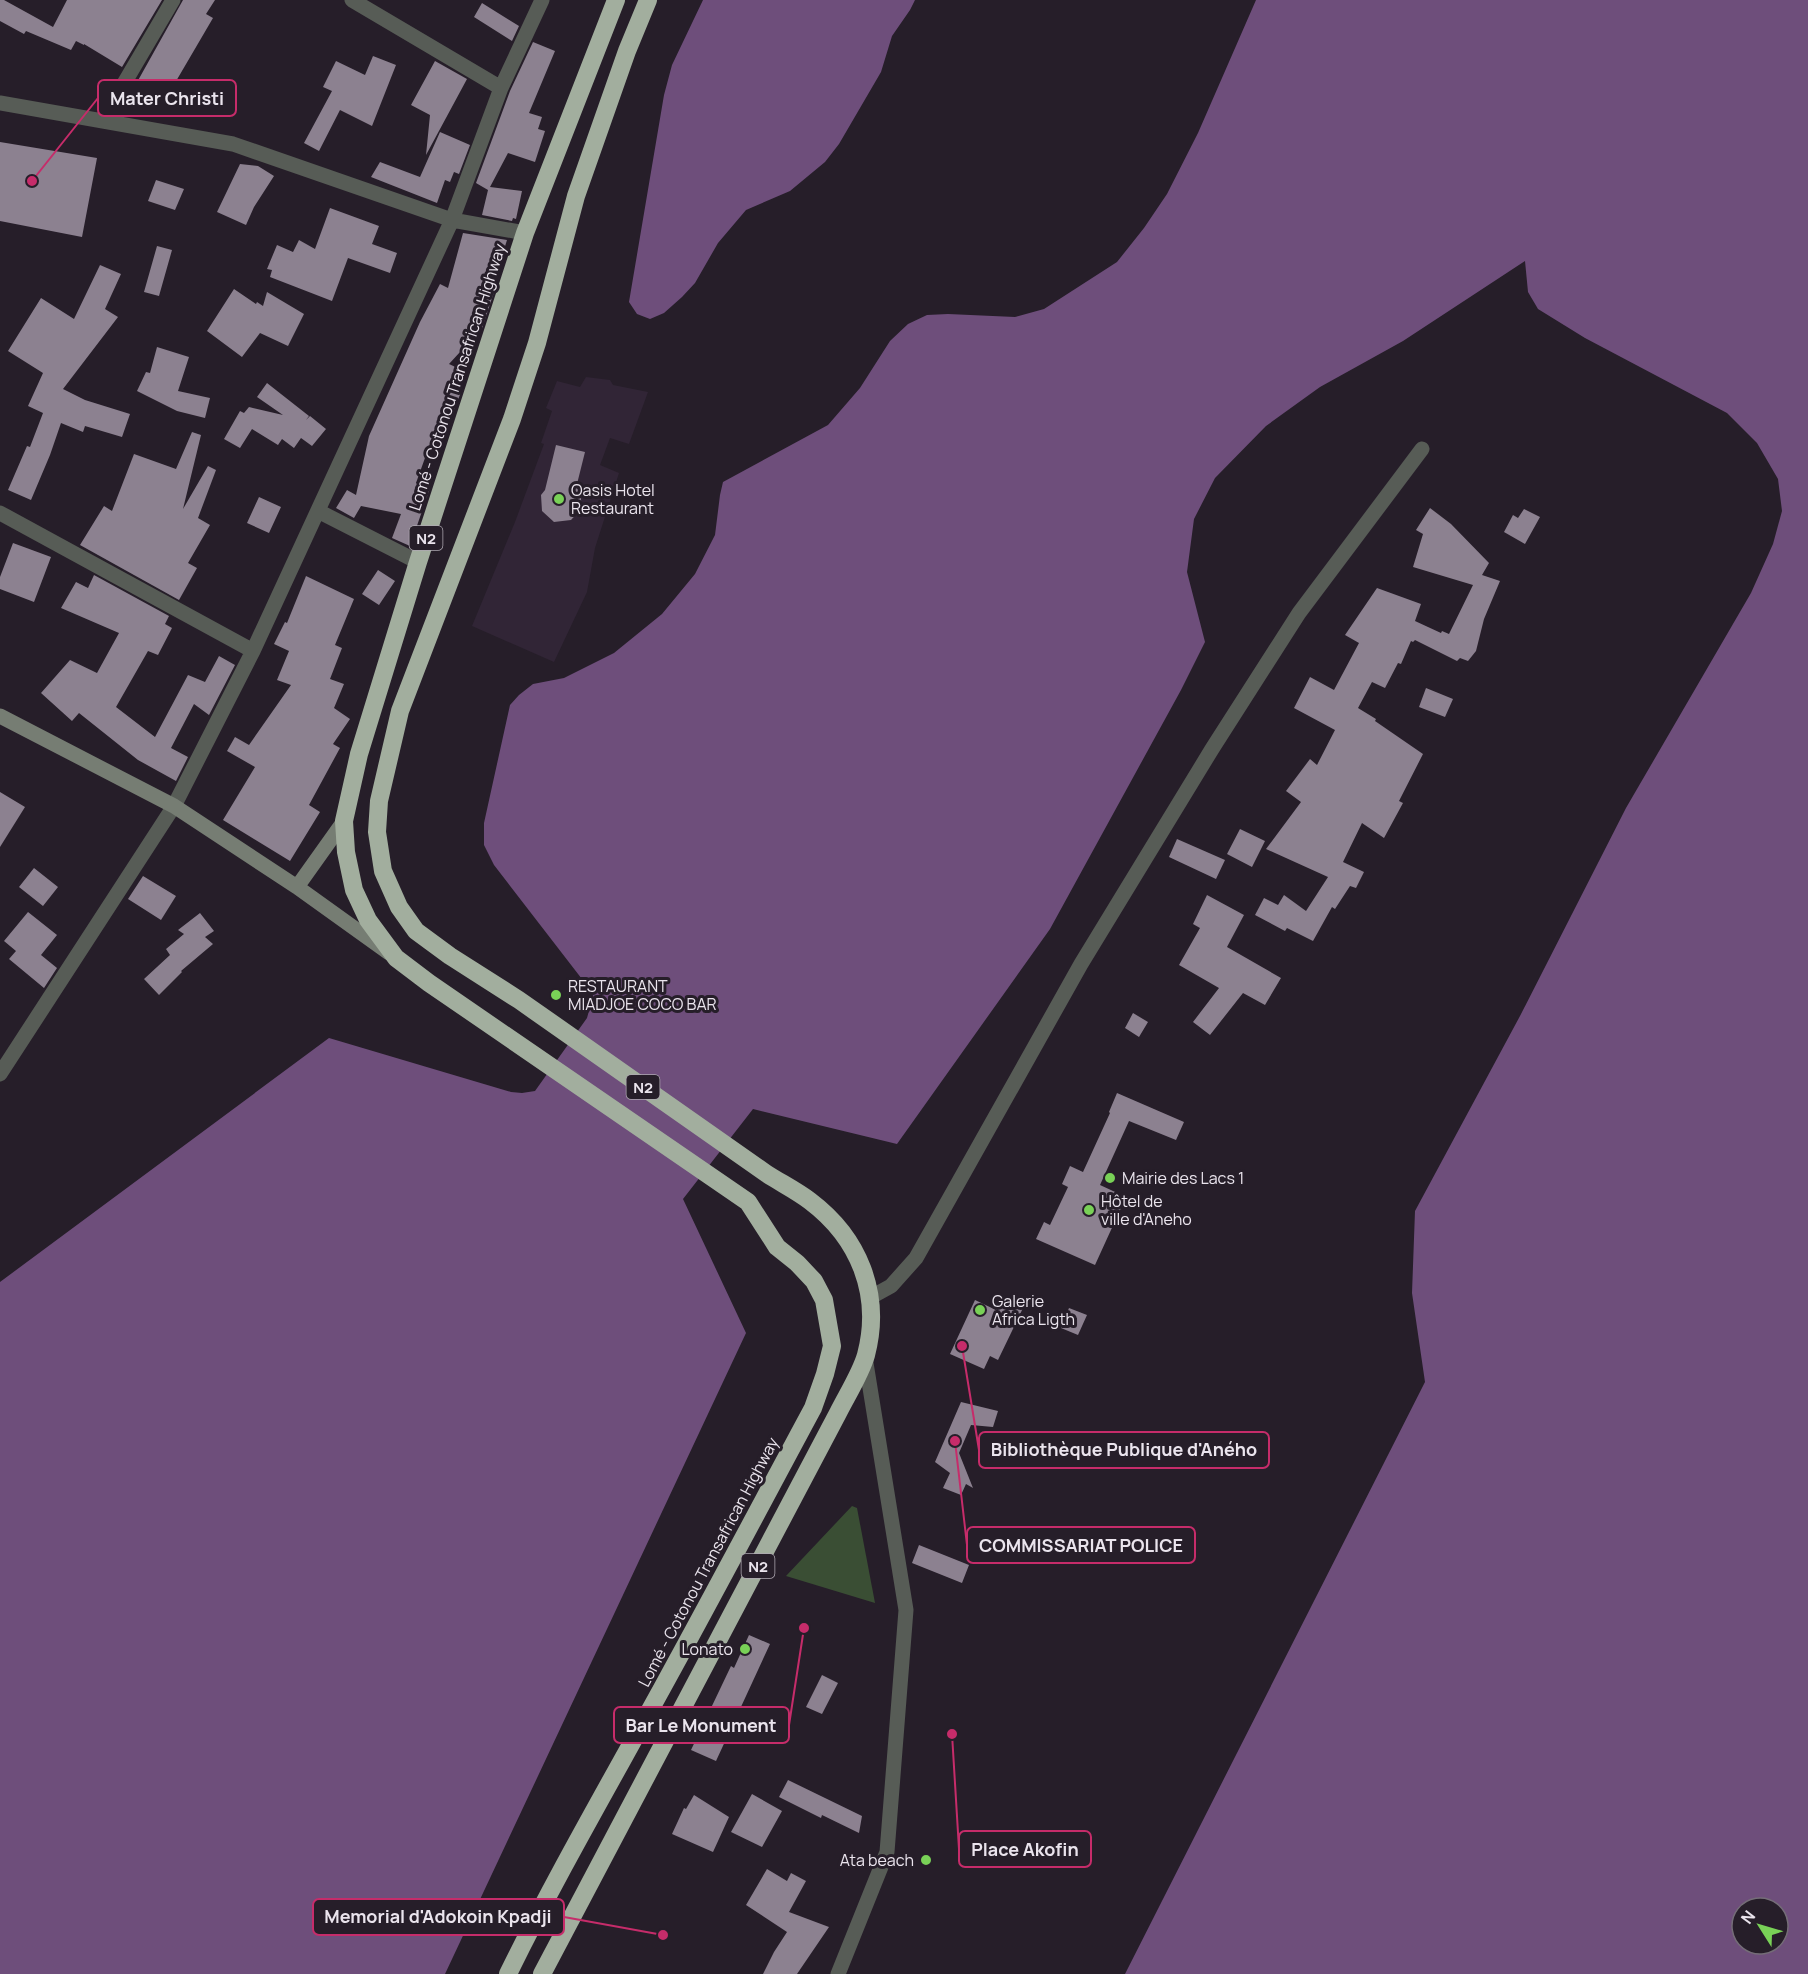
<svg xmlns="http://www.w3.org/2000/svg" width="1808" height="1974" font-family="Manrope,sans-serif">
  <style>
    .built { fill: #312536 }
    .green { fill: #3a4e34 }
    .water { fill: #6e4e7b; fill-rule: evenodd }
    .building { fill: #8c8190 }
    .lines { fill: none; stroke-linecap: round; stroke-linejoin: round }
    .street { stroke: #575c56; stroke-width: 15 }
    .secondary { stroke: #767d73; stroke-width: 15 }
    .highway { stroke: #a2ae9e; stroke-width: 18 }
    .poi-dot { fill: #79d157; stroke: #261e29; stroke-width: 2 }
    .labels { text-anchor: middle; dominant-baseline: central; stroke-width: 6; stroke-linejoin: round; paint-order: stroke }
    .shield { fill: #261e29; stroke: #afa9b2; stroke-width: 1.5 }
    .shield-label { font-size: 15px; font-weight: bold; fill: #eae4ed }
    .street-label { font-size: 16px; fill: #eae4ed; stroke: #261e29 }
    .poi-label { font-size: 16px; fill: #eae4ed; stroke: #261e29; text-anchor: start }
    .leader { fill: none; stroke: #c62c6a; stroke-width: 2 }
    .callout-dot { fill: #c62c6a; stroke: #261e29; stroke-width: 2 }
    .callout { fill: #261e29; stroke: #c62c6a; stroke-width: 2 }
    .callout-label { font-size: 18px; text-anchor: middle; font-weight: bold; fill: #eae4ed }
  </style>
  <rect width="100%" height="100%" fill="#261e29"/>
  <path class="built" d="M586,377L610,380L613,385L648,392L629,444L610,438L600,465L619,473L595,548L587,592L554,662L472,626L515,522L544,444L541,443L552,411L546,408L557,381L580,387Z"/>
  <path class="green" d="M852,1506L857,1508L875,1603L786,1576Z"/>
  <path class="water" d="M703,0H915L910,10L892,36L881,72L839,144L825,162L790,191L746,210L718,243L695,283L682,297L664,313L650,319L637,314L629,302L664,95L672,65Z
    M1256,0H1808V1974H1125L1425,1382L1412,1293L1415,1211L1520,1016L1626,808L1751,593L1773,544L1782,511L1778,479L1757,443L1727,413L1585,338L1538,309L1528,292L1525,261L1403,341L1320,387L1266,426L1215,478L1194,519L1187,572L1205,642L1181,690L1050,929L897,1144L753,1109L683,1199L746,1333L445,1974H0V1282L329,1038L511,1092L522,1093L535,1091L587,1018L593,996L585,983L494,865L484,845V823L510,705L519,695L533,684L564,678L614,653L662,614L695,574L715,535L720,495L723,482L828,425L860,388L890,341L908,324L927,315L948,314L1015,317L1044,309L1117,262L1144,228L1167,194L1198,133ZM1742,1908H1778V1944H1742Z"/>
  <path class="building" d="M0,0H4L53,27L67,0H162L122,67L84,44V45L76,41L71,50L26,31L24,34L0,21Z
    M183,0H215L206,14L213,18L165,100L136,84Z
    M482,3L519,26L512,41L474,17Z
    M533,42L555,51L529,113L542,117L538,129L545,131L535,162L508,153L490,187L522,191L516,219L513,218L512,221L482,215L488,190L476,183L510,91Z
    M373,56L396,65L372,126L340,110L319,151L304,143L332,91L323,87L336,61L365,75Z
    M435,61L467,79L426,155L430,115L411,105Z
    M440,132L470,145L459,174L454,172L450,182L445,180L437,203L371,177L380,162L420,177Z
    M0,142L97,158L82,237L0,221Z
    M240,164L258,166L274,176L254,207L246,225L217,212Z
    M156,180L184,189L175,210L148,201Z
    M330,208L379,226L372,244L397,253L390,273L348,258L332,301L270,277L272,270L267,269L277,245L293,252L299,240L315,249Z
    M463,233L507,240L492,288L495,289L482,328L449,364L462,370L453,388L461,392L454,410L444,405L416,483L430,488L410,546L392,538L401,514L361,506L354,518L336,508L347,490L356,495L369,436L420,322L440,284L448,288Z
    M157,246L172,250L159,296L144,292Z
    M100,265L121,274L105,309L118,317L63,389L85,400L130,414L122,437L85,426L83,432L61,423L50,455L31,500L8,490L27,446L30,447L43,413L28,406L43,373L8,351L41,298L74,319Z
    M234,289L256,304L257,302L263,306L267,292L304,314L288,346L260,333L242,357L207,331Z
    M157,347L189,357L178,391L210,398L205,418L177,411L137,391L146,372L150,373Z
    M267,383L309,416L306,420L310,416L326,429L312,446L301,438L294,448L282,439L278,445L252,429L240,448L224,439L240,411L244,413L249,407L283,415L257,397Z
    M192,432L201,435L183,509L208,466L216,470L198,518L210,525L188,563L197,568L179,600L80,545L104,506L112,511L134,454L176,469Z
    M556,445L585,452L576,488L580,491L582,508L571,520L554,522L542,511L541,495L545,490Z
    M259,497L281,507L269,533L247,523Z
    M1430,508L1451,524L1489,563L1482,575L1500,581L1484,619L1476,651L1468,661L1460,658L1457,661L1415,640L1413,642L1411,641L1401,664L1398,663L1385,688L1372,682L1358,708L1376,719L1375,721L1423,754L1399,801L1403,803L1384,838L1362,823L1343,862L1364,872L1356,888L1350,886L1335,909L1332,907L1313,941L1287,928L1285,931L1255,915L1264,898L1278,905L1284,895L1306,911L1328,877L1266,849L1301,802L1286,791L1310,759L1317,765L1335,730L1294,708L1310,677L1334,690L1359,643L1345,635L1377,588L1421,604L1415,621L1441,633L1442,631L1449,634L1473,585L1413,567L1423,534L1416,530Z
    M1524,509L1540,517L1525,544L1504,532L1513,515L1518,518Z
    M13,543L51,557L34,602L0,589V577Z
    M378,570L395,581L379,605L362,594Z
    M94,575L169,616L165,624L172,628L158,655L148,651L116,707L155,737L188,675L205,682L219,656L235,665L209,715L194,704L171,748L188,757L176,781L138,760L79,713L72,721L41,693L70,660L97,673L119,633L61,608L76,582L88,588Z
    M306,576L354,599L335,645L342,648L330,679L344,684L334,708L350,719L333,744L340,748L309,805L320,812L290,861L223,820L255,767L227,751L235,737L249,745L291,685L277,680L289,651L274,644L285,622L287,623Z
    M1426,688L1453,699L1445,717L1419,707Z
    M0,792L25,807L0,847Z
    M1240,829L1265,841L1252,867L1227,854Z
    M1177,839L1225,860L1216,879L1169,857Z
    M34,868L58,887L43,906L19,887Z
    M143,876L176,896L161,920L128,899Z
    M1207,895L1244,915L1227,947L1281,978L1265,1005L1243,993L1210,1035L1193,1022L1219,988L1179,965L1200,928L1193,924Z
    M28,912L57,935L41,955L57,968L44,988L9,959L16,951L4,941Z
    M200,913L214,931L205,937L213,944L181,971L182,972L159,995L144,979L170,955L166,949L184,934L178,930Z
    M1133,1013L1148,1022L1139,1037L1125,1028Z
    M1117,1093L1184,1122L1176,1140L1129,1121L1100,1185L1126,1197L1095,1265L1036,1239L1044,1222L1050,1225L1068,1187L1062,1184L1070,1166L1083,1172L1110,1113L1109,1112Z
    M1002,1298L1023,1308L998,1360L990,1356L984,1369L950,1354L975,1300L996,1310Z
    M1069,1308L1087,1315L1078,1335L1061,1328Z
    M961,1402L998,1411L993,1427L971,1425L959,1453L973,1488L966,1484L961,1495L943,1488L950,1473L935,1462Z
    M919,1545L969,1565L962,1583L912,1563Z
    M749,1635L770,1644L716,1761L691,1750L731,1666L734,1668Z
    M822,1675L838,1683L822,1714L806,1707Z
    M788,1780L862,1816L859,1833L822,1815L821,1818L779,1797Z
    M752,1794L782,1811L762,1847L731,1832Z
    M694,1795L729,1817L713,1852L672,1834L684,1808L686,1809Z
    M767,1869L787,1881L791,1873L806,1881L789,1912L829,1927L797,1974H763L774,1952L787,1932L746,1905Z"/>
  <g class="lines">
    <path class="street" d="M352,0L501,88
      M0,103L233,144L452,220L525,233
      M102,121L173,0
      M318,511L418,562
      M0,513L253,651
      M0,1074L174,806L253,651L452,220L501,88L542,0
      M871,1297L891,1286L916,1258L1081,964L1212,749L1299,613L1422,449
      M838,1974L887,1852L906,1610L865,1357"/>
    <path class="secondary" d="M0,716L174,806L297,887L389,953
      M297,887L344,821"/>
    <path class="highway" d="M508,1974C557,1874 613,1778 666,1681C716,1590 764,1499 813,1408L825,1374L832,1346L824,1300L814,1281L797,1263L777,1247L748,1202L429,983L396,958L368,920L354,890L346,852L344,821L359,754L418,562L525,233L616,0
      M542,1974L838,1413C847,1395 861,1373 866,1355C882,1294 859,1238 810,1201C797,1191 781,1183 767,1174L519,1000L450,956L416,931L399,907L383,871L377,832L379,801L400,711L512,419L537,343L576,196L627,51L648,0"/>
  </g>
  <g class="poi-dot">
    <circle cx="559" cy="499" r="6"/>
    <circle cx="556" cy="995" r="6"/>
    <circle cx="1110" cy="1178" r="6"/>
    <circle cx="1089" cy="1210" r="6"/>
    <circle cx="980" cy="1310" r="6"/>
    <circle cx="745" cy="1649" r="6"/>
    <circle cx="926" cy="1860" r="6"/>
  </g>
  <g class="labels">
    <g class="shield">
      <rect x="409.5" y="526" width="33" height="24" rx="4.5"/>
      <rect x="626.5" y="1075" width="33" height="24" rx="4.5"/>
      <rect x="741.5" y="1554" width="33" height="24" rx="4.5"/>
    </g>
    <g class="shield-label">
      <text x="426" y="538">N2</text>
      <text x="643" y="1087">N2</text>
      <text x="758" y="1566">N2</text>
    </g>
    <g class="street-label">
      <text transform="translate(457 377) rotate(-72)">Lomé - Cotonou Transafrican Highway</text>
      <text transform="translate(708 1562) rotate(-62)">Lomé - Cotonou Transafrican Highway</text>
    </g>
    <g class="poi-label">
      <text x="571" y="490">Oasis Hotel<tspan x="571" dy="18">Restaurant</tspan></text>
      <text x="568" y="986">RESTAURANT<tspan x="568" dy="18">MIADJOE COCO BAR</tspan></text>
      <text x="1122" y="1178">Mairie des Lacs 1</text>
      <text x="1101" y="1201">Hôtel de<tspan x="1101" dy="18">ville d'Aneho</tspan></text>
      <text x="992" y="1301">Galerie<tspan x="992" dy="18">Africa Ligth</tspan></text>
      <text x="733" y="1649" text-anchor="end">Lonato</text>
      <text x="914" y="1860" text-anchor="end">Ata beach</text>
    </g>
  </g>
  <path class="leader" d="M32 181L98 98M962 1346L979 1450M955 1441L967 1545M804 1628L789 1725M952 1734L959 1849M663 1935L564 1917"/>
  <g class="callout-dot">
    <circle cx="32" cy="181" r="6"/>
    <circle cx="962" cy="1346" r="6"/>
    <circle cx="955" cy="1441" r="6"/>
    <circle cx="804" cy="1628" r="6"/>
    <circle cx="952" cy="1734" r="6"/>
    <circle cx="663" cy="1935" r="6"/>
  </g>
  <g class="callout">
    <rect x="98" y="80" width="138" height="36" rx="6"/>
    <rect x="979" y="1432" width="290" height="36" rx="6"/>
    <rect x="967" y="1527" width="228" height="36" rx="6"/>
    <rect x="614" y="1707" width="175" height="36" rx="6"/>
    <rect x="959" y="1831" width="132" height="36" rx="6"/>
    <rect x="313" y="1899" width="251" height="36" rx="6"/>
  </g>
  <g class="callout-label">
    <text x="167" y="105">Mater Christi</text>
    <text x="1124" y="1456">Bibliothèque Publique d'Aného</text>
    <text x="1081" y="1552">COMMISSARIAT POLICE</text>
    <text x="701" y="1732">Bar Le Monument</text>
    <text x="1025" y="1856">Place Akofin</text>
    <text x="438" y="1923">Memorial d'Adokoin Kpadji</text>
  </g>
  <g transform="translate(1760 1926) rotate(307)"><circle r="28" fill="#261e29" stroke="#746d77" stroke-width="1.5"/>
  <path d="M0-4.5L10 22L0 15L-10 22Z" fill="#79d157"/>
  <text y="-9" font-size="16" font-weight="bold" text-anchor="middle" fill="#eae4ed">N</text>
  </g>
</svg>
